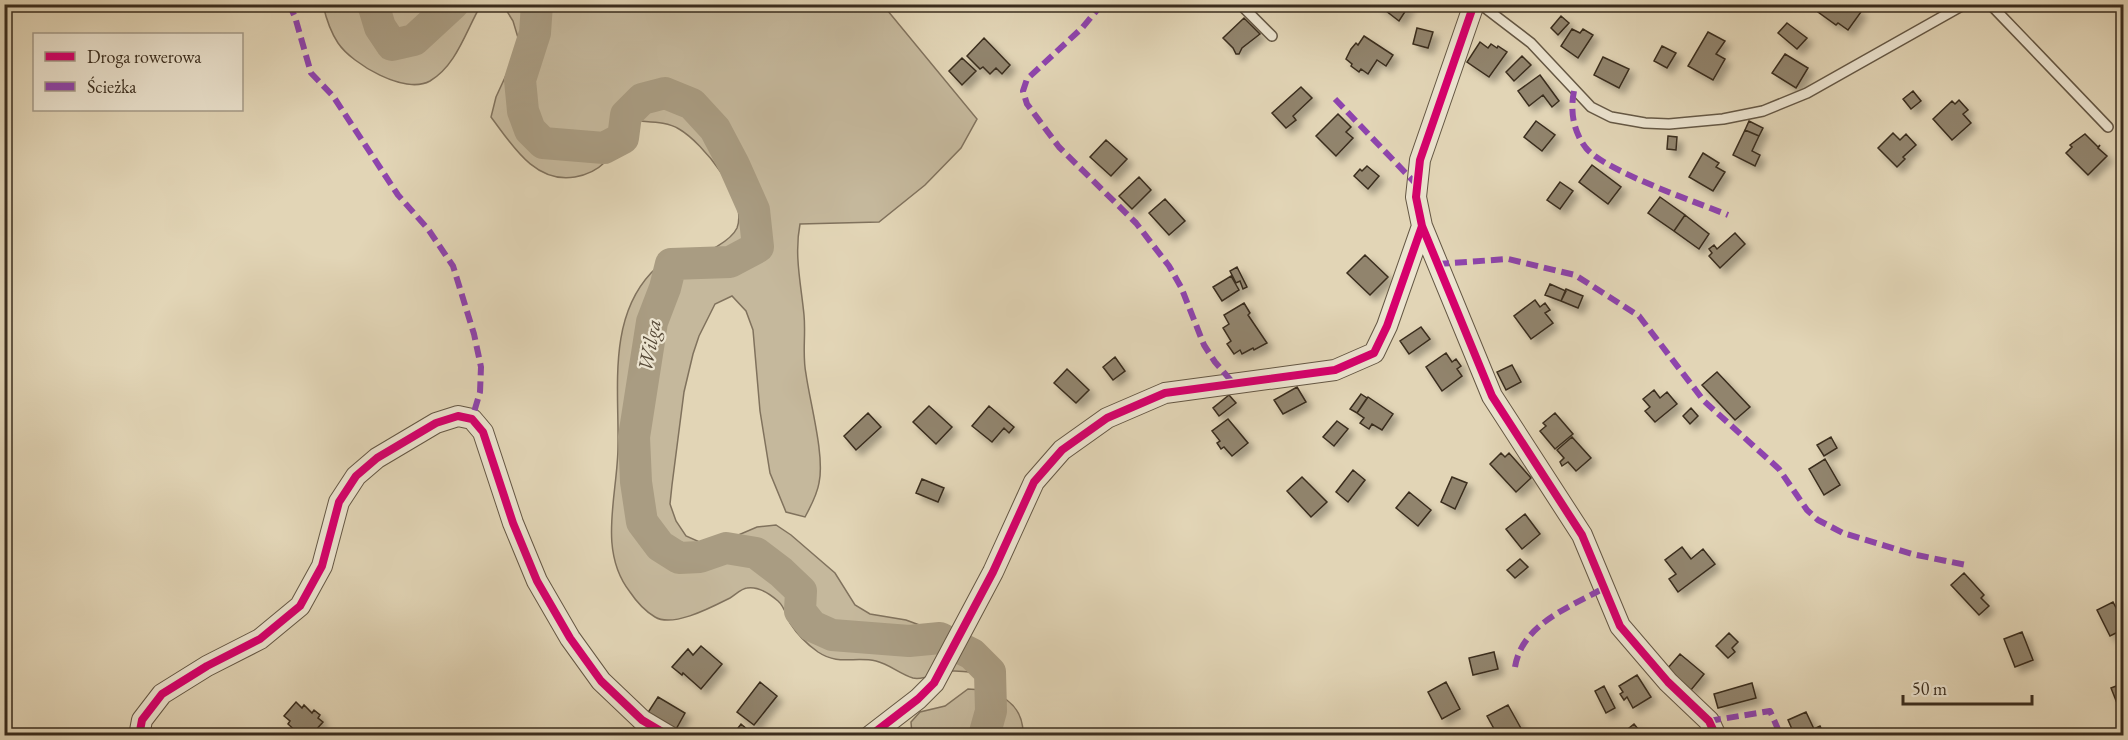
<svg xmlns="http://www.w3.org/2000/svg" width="2128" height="740" font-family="'EB Garamond',serif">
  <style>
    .green { fill: #c5b89c; stroke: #80725d; stroke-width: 1.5 }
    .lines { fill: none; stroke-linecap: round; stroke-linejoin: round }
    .river { stroke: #a99c82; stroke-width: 32 }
    .building { fill: #91846d; stroke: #3a2d1e; stroke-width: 1.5; filter: url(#shadow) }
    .lane-casing { stroke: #645744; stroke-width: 12 }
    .street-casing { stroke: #645744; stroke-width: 22 }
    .lane { stroke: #ece4d0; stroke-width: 9 }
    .street { stroke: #ece4d0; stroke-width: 20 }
    .quiet { stroke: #8e44ad; stroke-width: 6; stroke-dasharray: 12 6; stroke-linecap: butt }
    .cycleway-casing { stroke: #ece4d0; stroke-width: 11 }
    .cycleway { stroke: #d6006c; stroke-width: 8 }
    .labels { text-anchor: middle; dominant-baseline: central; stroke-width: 4.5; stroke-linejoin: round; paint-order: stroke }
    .water-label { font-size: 21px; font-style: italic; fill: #564937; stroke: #ece4d0 }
  </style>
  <defs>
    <filter id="shadow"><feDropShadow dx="5.5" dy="5.5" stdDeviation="3" flood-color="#0004"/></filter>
  </defs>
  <rect width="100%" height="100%" fill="#e2d5b6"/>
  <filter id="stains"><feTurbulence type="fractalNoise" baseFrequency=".00333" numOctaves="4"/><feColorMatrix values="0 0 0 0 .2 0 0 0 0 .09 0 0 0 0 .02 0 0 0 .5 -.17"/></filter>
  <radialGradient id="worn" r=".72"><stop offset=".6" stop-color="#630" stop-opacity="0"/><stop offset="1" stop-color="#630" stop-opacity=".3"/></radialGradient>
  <path class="green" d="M323,5V4L483,5H481C466,30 457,65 430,81C405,95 352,64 338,43C330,31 326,18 323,5Z
    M503,5H883L977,119L961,148L925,185L879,222L800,224C794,255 801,284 804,315C806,335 802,355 806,374C810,403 825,456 819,483C817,495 811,506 805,517L786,512L770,473L760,411L753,330L746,311L732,296L715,304L699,336L693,354L684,392L672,485L670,504L676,521L686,536L704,544L722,542L757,527L776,525L791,535L835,573L855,605L870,614L906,620L941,633L970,656L981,670C968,675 964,670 952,671C940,671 924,681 913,678C900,674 889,664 876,661C854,656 839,666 818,652C808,645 797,634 790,623C786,616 785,607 778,601C770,594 759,586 747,588C742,588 735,595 730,598C712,607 673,628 655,617C645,611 636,601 630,592C597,550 618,494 618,446C619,388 608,319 651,273C667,256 675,263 692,258C705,254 731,241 737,228C748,198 703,143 679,129C668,122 652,122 640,121C635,125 630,129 626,134C618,143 613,155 604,163C596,171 586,175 575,177C535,184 512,145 491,117L496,97L513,60L519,41L513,21Z
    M968,689C997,689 1024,703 1023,735H912L911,722L920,712L945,706Z"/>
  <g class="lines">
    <path class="river" d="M373,4L380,27L392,45L414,40L453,4
      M537,4L535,33L520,80L523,111L530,130L543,143L604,148L623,138L626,115L642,99L665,93L692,104L715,129L734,165L754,210L758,247L730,262L671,264L665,288L652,322L634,437L636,482L642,522L660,546L679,558L700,557L726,548L756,553L781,572L801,591L800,611L812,626L832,635L909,641L940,638L972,654L990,672L991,711L984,736"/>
  </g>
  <path class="building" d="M1377,4H1410L1399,21Z
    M1823,4H1851L1861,12L1848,30L1838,23L1836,25L1818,12Z
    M1561,16L1569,23L1558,35L1551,28Z
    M1244,18L1260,34L1242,48L1239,54H1236L1233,48L1223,38Z
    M1787,23L1807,38L1797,49L1778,33Z
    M1417,28L1433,32L1428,48L1413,44Z
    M1572,29L1580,33L1583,29L1593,35L1578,58L1561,46Z
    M1708,32L1725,41L1716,54L1725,59L1713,80L1688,66Z
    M1364,36L1393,55L1386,66L1377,60L1368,74L1361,69L1359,72L1351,66L1352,64L1346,59L1351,49L1356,43L1358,45Z
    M984,38L1010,65L1002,74L996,68L990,74L983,67L980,69L967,56Z
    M1480,42L1488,48L1491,44L1497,48L1498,46L1507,52L1489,77L1467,62Z
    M1662,46L1676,53L1667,68L1654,61Z
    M1785,54L1808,68L1796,88L1772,73Z
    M1522,56L1531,65L1514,81L1506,72Z
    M1603,57L1629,69L1619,88L1594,75Z
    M962,58L976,71L962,85L949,71Z
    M1540,75L1559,101L1552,107L1543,95L1529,106L1518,91Z
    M1301,87L1312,98L1293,116L1296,120L1286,128L1272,113Z
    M1913,91L1921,101L1911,109L1903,99Z
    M1959,100L1968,110L1963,114L1971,123L1952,140L1933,119L1952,101L1955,104Z
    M1338,114L1351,127L1346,132L1353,138L1336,156L1316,136Z
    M1536,121L1555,135L1542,151L1524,137Z
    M1749,121L1763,128L1759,136L1745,130Z
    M1745,130L1759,136L1752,151L1760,155L1755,166L1733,155Z
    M1893,133L1900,140L1906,134L1916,145L1903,157L1905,159L1897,167L1878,148Z
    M2085,134L2098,147L2100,145L2098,148L2107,156L2088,175L2066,153L2072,147L2070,145Z
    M1668,136L1677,137L1676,150L1667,149Z
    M1106,140L1127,159L1111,176L1090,157Z
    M1703,153L1719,163L1716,167L1725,172L1713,191L1689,177Z
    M1592,165L1621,187L1608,204L1579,182Z
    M1367,166L1379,176L1368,189L1354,176L1360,169L1362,171Z
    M1139,177L1151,190L1132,209L1119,196Z
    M1560,182L1573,191L1560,209L1547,200Z
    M1660,197L1685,215L1674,231L1648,213Z
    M1165,199L1185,221L1169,235L1149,213Z
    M1685,215L1709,234L1699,249L1674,231Z
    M1735,233L1745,244L1720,268L1709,256L1712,253L1709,249L1714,245L1717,249Z
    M1365,255L1388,277L1370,295L1347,273Z
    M1237,267L1247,287L1243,289L1240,281L1236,283L1230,271Z
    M1231,276L1239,290L1222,301L1213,287Z
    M1550,284L1566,291L1561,301L1545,295Z
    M1566,289L1583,296L1578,308L1561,301Z
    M1535,300L1540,307L1545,303L1550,310L1545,313L1553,323L1531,339L1514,316Z
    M1244,303L1250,313L1248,315L1267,343L1254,350L1253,348L1242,354L1240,350L1234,354L1227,344L1231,341L1223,328L1229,324L1224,315Z
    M1421,327L1430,339L1409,354L1400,341Z
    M1446,353L1452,362L1456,359L1461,366L1457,369L1462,376L1442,391L1426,367Z
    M1115,357L1125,371L1113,380L1103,367Z
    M1512,365L1521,382L1506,390L1497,372Z
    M1067,369L1089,390L1076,403L1054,383Z
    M1717,372L1750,407L1735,420L1702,385Z
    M1297,387L1306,402L1283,414L1274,400Z
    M1654,390L1660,398L1667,392L1677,404L1655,422L1645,411L1650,407L1643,399Z
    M1361,394L1367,398L1357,413L1350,409Z
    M1229,395L1236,403L1219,416L1213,408Z
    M1368,397L1393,414L1382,430L1372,424L1369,429L1360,423L1364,418L1357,413Z
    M929,406L952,427L936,444L913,422Z
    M989,406L1014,427L1009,433L1004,428L992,442L972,426Z
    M1691,408L1698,416L1690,424L1683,416Z
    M868,413L881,427L856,450L844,436Z
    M1555,413L1573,434L1555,449L1540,431L1546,426L1543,423Z
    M1228,419L1248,443L1232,456L1224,447L1221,449L1217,443L1220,441L1212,431Z
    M1337,421L1348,429L1334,446L1323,437Z
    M1572,437L1591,458L1576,471L1568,462L1562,466L1560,462L1564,458L1557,450Z
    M1831,437L1837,448L1824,456L1817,445Z
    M1501,453L1505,457L1509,453L1531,478L1516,492L1490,464Z
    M1825,459L1840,485L1824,495L1809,469Z
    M1353,470L1365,480L1348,502L1336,492Z
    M1302,477L1327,502L1311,517L1287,491Z
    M1452,477L1467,483L1455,509L1441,502Z
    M922,479L944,488L938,502L916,493Z
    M1409,492L1431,510L1418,526L1396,508Z
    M1525,514L1540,534L1522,549L1506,529Z
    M1682,547L1691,559L1703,549L1715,564L1678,592L1669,579L1676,574L1665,560Z
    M1520,559L1528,567L1515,578L1507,570Z
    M1964,573L1984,595L1981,598L1989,606L1979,615L1951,585Z
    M2113,602L2124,623V629L2110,636L2097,610Z
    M2022,632L2033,660L2015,667L2004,639Z
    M1729,633L1738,642L1732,648L1735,652L1728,658L1716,646Z
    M701,646L722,664L701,689L683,673L682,675L672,667L688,649L693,655Z
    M1494,652L1498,669L1473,675L1469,658Z
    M1680,654L1704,674L1691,690L1667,669Z
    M1637,675L1651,697L1633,708L1627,697L1624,700L1620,694L1623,692L1619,686Z
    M760,682L777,696L754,725L737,712Z
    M1446,682L1460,709L1442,719L1428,692Z
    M1752,683L1756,698L1718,708L1714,694Z
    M2124,683V701L2117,703L2111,688Z
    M1604,686L1615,708L1606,713L1595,691Z
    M658,697L685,713L675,731L647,714Z
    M296,702L302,708L304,705L312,713L314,710L320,715L318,718L323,722L315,731L317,732L314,736H301L288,724L290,721L284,716Z
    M1508,705L1523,732L1517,736H1498L1487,716Z
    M1806,712L1814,729L1820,726L1824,735L1795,736L1788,720Z
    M741,724L755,736H732Z
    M1634,724L1643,735L1625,736L1623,733Z"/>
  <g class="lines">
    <g class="lane-casing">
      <path id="lane" d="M1240,4L1272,36
        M1480,4L1531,43L1591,107L1611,117L1645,123L1669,124L1723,119L1763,111L1807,93L1965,4
        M1990,4L2108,127"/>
    </g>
    <g class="street-casing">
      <path id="street" d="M1474,4L1420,160L1416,197L1422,226L1492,396L1582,535L1620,626L1668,682L1709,721L1716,736
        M139,736L142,720L162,694L207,666L260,639L300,606L322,566L339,502L356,476L377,458L436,423L458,416L472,419L483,432L513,523L537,581L570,638L601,681L642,720L669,736
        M870,736L918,699L934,683L993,572L1034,482L1062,450L1107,418L1165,393L1335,370L1374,353L1387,326L1422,226"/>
    </g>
    <use href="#lane" class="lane"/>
    <use href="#street" class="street"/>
    <path class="quiet" d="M289,4L295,17L311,73L333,96L398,195L428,229L453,266L474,334L481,367L480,392L472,419
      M1102,4L1082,28L1027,79L1023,91L1027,104L1059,147L1136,223L1169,266L1181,287L1204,345L1215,362L1234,384
      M1574,91C1570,111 1573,131 1586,148C1605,171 1696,202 1728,215
      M1335,99L1417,185
      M1437,264L1508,259L1575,275L1639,316L1704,401L1779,469L1807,510L1818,520L1843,533L1912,554L1966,565
      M1515,667C1522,624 1570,607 1604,588
      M1709,721L1770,711L1781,736"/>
    <g class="cycleway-casing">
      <path id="cycleway" d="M1474,4L1420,160L1416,197L1422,226L1492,396L1582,535L1620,626L1668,682L1709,721L1716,736
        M139,736L142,720L162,694L207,666L260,639L300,606L322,566L339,502L356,476L377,458L436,423L458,416L472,419L483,432L513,523L537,581L570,638L601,681L642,720L669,736
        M870,736L918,699L934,683L993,572L1034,482L1062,450L1107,418L1165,393L1335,370L1374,353L1387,326L1422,226"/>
    </g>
    <use href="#cycleway" class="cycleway"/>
  </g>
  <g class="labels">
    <g class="water-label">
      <text transform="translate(649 345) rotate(-80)">Wilga</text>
    </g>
  </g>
  <rect width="2128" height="740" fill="none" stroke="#e2d5b6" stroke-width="24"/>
  <rect x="6" y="6" width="2116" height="728" fill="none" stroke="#3a2d1e" stroke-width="3"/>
  <rect x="12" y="12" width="2104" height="716" fill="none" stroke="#3a2d1e" stroke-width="1.5"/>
  <rect x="33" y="33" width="210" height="78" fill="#ece4d0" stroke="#a59b89" stroke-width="1.5"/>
  <rect x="45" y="52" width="30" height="9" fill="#d6006c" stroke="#a59b89" stroke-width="1.5"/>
  <text x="87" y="63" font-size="18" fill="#3a2d1e">Droga rowerowa</text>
  <rect x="45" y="82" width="30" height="9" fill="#8e44ad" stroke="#a59b89" stroke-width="1.5"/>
  <text x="87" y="93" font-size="18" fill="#3a2d1e">Ścieżka</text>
  <path d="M1903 695v9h129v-9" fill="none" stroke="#3a2d1e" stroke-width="3"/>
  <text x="1912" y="695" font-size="18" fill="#3a2d1e" stroke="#ece4d0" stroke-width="4.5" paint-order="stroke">50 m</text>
  <rect width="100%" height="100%" filter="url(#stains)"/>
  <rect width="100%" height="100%" fill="url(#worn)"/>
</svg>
